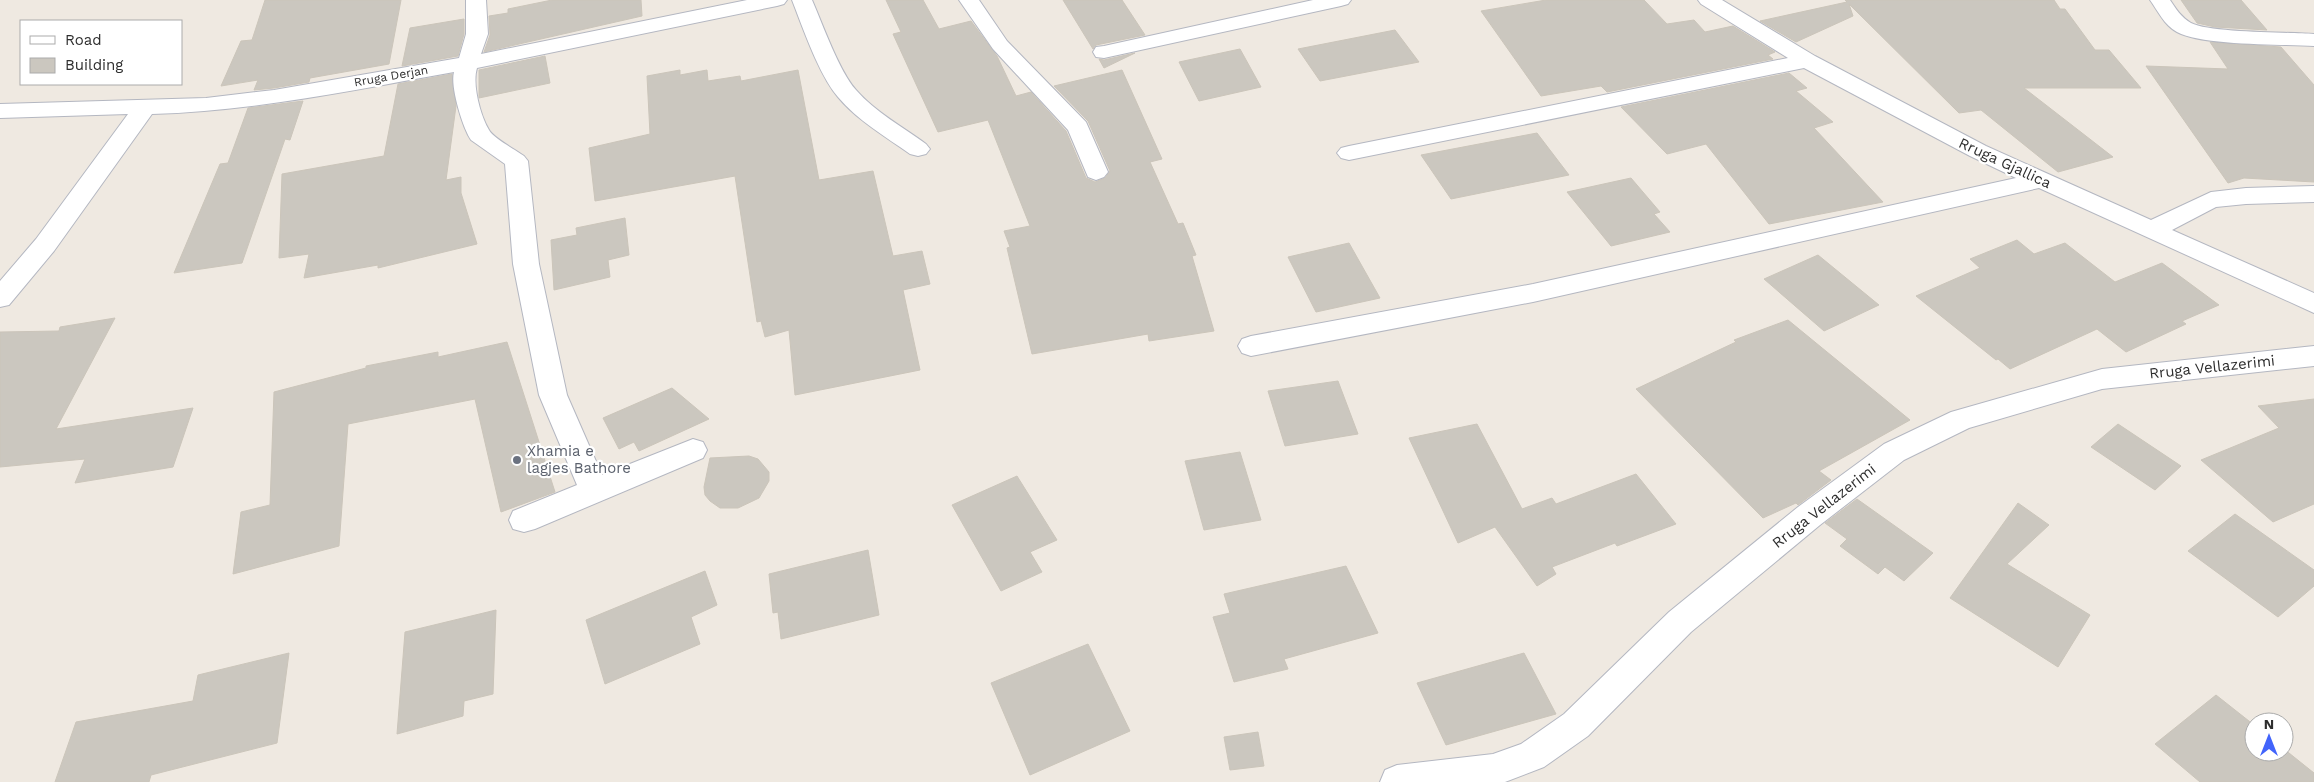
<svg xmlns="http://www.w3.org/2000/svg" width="2314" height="782" font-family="'Work Sans',sans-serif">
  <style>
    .building { fill: #cbc7bf; stroke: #cbc5ba }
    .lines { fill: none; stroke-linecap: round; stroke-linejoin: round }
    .minor-casing { stroke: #b4b7c1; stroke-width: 2 }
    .minor { fill: #fff; fill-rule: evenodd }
    .worship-dot { fill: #6b7280; stroke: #fff; stroke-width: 2 }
    .labels { text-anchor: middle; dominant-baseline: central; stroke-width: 4.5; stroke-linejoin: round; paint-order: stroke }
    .far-street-label { font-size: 12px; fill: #2e2e2e; stroke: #fff }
    .street-label { font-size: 15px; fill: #2e2e2e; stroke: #fff }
    .worship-label { font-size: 15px; fill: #5b616d; stroke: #fff; text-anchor: start }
  </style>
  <rect width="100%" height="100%" fill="#efe9e1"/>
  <path class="building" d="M265,0H401L389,64L310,78L309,82L274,88L254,90L258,80L221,86L241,41L252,40Z
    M552,0H641L642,16L484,52L490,35L489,16L508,13V9Z
    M886,0H923L939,29L971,21L997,56L1016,96L1031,92L1066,131L1086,178L1095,182L1105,178L1110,171L1088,121L1054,86L1122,70L1162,159L1150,162L1178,224L1183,223L1196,255L1192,256L1214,331L1149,341L1148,334L1032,354L1007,248L1010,247L1004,231L1030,226L988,120L938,132L893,34L901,32Z
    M1063,0H1122L1145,35L1096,45L1093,49Z
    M1546,0H1644L1667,24L1694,20L1705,32L1733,26L1775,52L1768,55L1773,59L1607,92L1601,86L1541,96L1481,11Z
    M1845,0H2054L2060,9H2065L2095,50H2109L2141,88H2024L2113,157L2058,172L1981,110L1959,113L1849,4L1853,16L1796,42L1760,21L1847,2Z
    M2181,0H2241L2267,30L2215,27L2197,23Z
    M464,19V34L458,56L402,66L410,28Z
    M1395,30L1419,62L1320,81L1298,49Z
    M2210,42L2281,47L2314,85V182L2244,178L2228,183L2146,66L2228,69Z
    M1240,49L1261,87L1199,101L1179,62Z
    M1135,53L1104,68L1099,59L1104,60Z
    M545,56L550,83L479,98V70Z
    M680,70V75L707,70L708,81L740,76L741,81L798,70L819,180L873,171L893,256L922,251L930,284L903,290L920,370L795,395L789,330L765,337L761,321L757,322L735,176L595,201L589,148L650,134L647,76Z
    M1789,73L1807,88L1796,91L1833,122L1814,128L1883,202L1769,224L1706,144L1667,154L1621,107Z
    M452,74L456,106L446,180L461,177V193L477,244L378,268V265L304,278L309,254L279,258L282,174L384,156L398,84Z
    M303,101L290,140L285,139L242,263L174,273L220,164L228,163L248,108Z
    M1537,133L1569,175L1451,199L1421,155Z
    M1631,178L1660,212L1654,214L1670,232L1611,246L1567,192Z
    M625,218L629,255L608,260L610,277L554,290L551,240L577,235L576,228Z
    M2017,240L2034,254L2065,243L2115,282L2162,263L2219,305L2182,321L2186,324L2126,352L2097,329L2010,369L1998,359L1996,360L1916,296L1980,268L1970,259Z
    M1349,243L1380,298L1316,312L1288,257Z
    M1818,255L1879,305L1824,331L1764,279Z
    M115,318L56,429L193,408L173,467L75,483L85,459L0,467V332L59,331L60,327Z
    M1788,320L1910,420L1819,471L1831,480L1798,505L1796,503L1763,518L1636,389L1736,342L1734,340Z
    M507,342L555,492L501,512L475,399L348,424L339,546L233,574L241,512L270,505L274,392L366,368V366L438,352V357Z
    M1338,381L1358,434L1285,446L1268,391Z
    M672,388L709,419L639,451L634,442L619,449L603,418Z
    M2314,399V504L2273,522L2201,460L2279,428L2258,406Z
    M1477,424L1522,509L1552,498L1556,504L1636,474L1676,524L1617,546L1615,543L1552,567L1556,574L1537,586L1495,527L1458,543L1409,438Z
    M2118,424L2181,466L2155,490L2091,447Z
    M1240,452L1261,520L1204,530L1185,461Z
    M749,456L758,459L769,472V481L759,498L738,508H720L710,501L705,495L704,487L710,458Z
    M1017,476L1057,540L1030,552L1042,572L1001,591L952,505Z
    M1857,499L1933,553L1904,581L1885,567L1878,574L1840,546L1847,539L1825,523Z
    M2018,503L2049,525L2007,564L2090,615L2058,667L1950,598Z
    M2235,514L2314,570V586L2278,617L2188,551Z
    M868,550L879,615L781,639L778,612L773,613L769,574Z
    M1346,566L1378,633L1284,659L1288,669L1234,682L1213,617L1230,613L1224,594Z
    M705,571L717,605L691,617L700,644L605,684L586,620Z
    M496,610L493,694L464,701L463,716L397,734L405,632Z
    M1088,644L1130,731L1030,775L991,683Z
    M289,653L277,743L151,775L149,782H55L76,722L193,701L198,675Z
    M1524,653L1556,714L1446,745L1417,683Z
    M2216,695L2254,725V752H2284V749L2314,773V782H2200L2155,744Z
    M1258,732L1264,766L1230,770L1224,737Z"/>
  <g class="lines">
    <g class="minor-casing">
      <path id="minor" d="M466,0H486L488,34L481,54L747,0H787L784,4L777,6L477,68C472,84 480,115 489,130C493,138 516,150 524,156L528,161L539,264L567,395L602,475L693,439L703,442L707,450L703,458L535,529L524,532L513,529L509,520L513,511L577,485L539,395L513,264L505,164L471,140C463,128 450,87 454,72C354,90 254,111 152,114L54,251L9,305L0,307V281L36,239L128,114L0,118V104L206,98L274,90L459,58L466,34Z
        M792,0H812C823,25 839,71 856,90C875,112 903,127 926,144L930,149L926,154L918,156L910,154C886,137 857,120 838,97C819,75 803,28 792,0Z
        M959,0H979L1007,41L1086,122L1108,172L1104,177L1096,180L1088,177L1068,130L993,49Z
        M1313,0H1351L1348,4L1341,6L1104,58L1096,57L1093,52L1096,47L1104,46Z
        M1698,0H1722L1815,56L1986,146L2151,220L2211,192L2246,188L2314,186V202L2246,204L2216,207L2172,230L2314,293V313L2039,188L1533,302L1251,356L1242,353L1238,346L1242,339L1251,336L1533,284L2016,178L1970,156L1804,68L1349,160L1341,158L1337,153L1341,148L1349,146L1788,58L1701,4Z
        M2150,0H2170C2176,9 2181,17 2191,23C2210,33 2289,32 2314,34V46C2282,44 2203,46 2177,32C2164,25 2158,11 2150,0Z
        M2314,346V366L2102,389L1969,428L1904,460L1820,525L1691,632L1588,736L1544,767L1505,782H1380L1385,770L1397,765L1493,754L1521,744L1564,714L1669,612L1798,507L1884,444L1951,412L2102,369Z"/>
    </g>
    <use href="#minor" class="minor"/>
  </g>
  <circle class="worship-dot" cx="517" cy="460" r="5"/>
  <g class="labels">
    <g class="far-street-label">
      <text transform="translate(391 76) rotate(-10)">Rruga Derjan</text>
    </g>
    <g class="street-label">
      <text transform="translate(2005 163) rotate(25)">Rruga Gjallica</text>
      <text transform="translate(2212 367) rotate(-6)">Rruga Vellazerimi</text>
      <text transform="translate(1824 506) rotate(-38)">Rruga Vellazerimi</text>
    </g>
    <g class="worship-label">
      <text x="527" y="451">Xhamia e<tspan x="527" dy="17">lagjes Bathore</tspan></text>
    </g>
  </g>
  <rect x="20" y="20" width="162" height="65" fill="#ffffff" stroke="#ababab"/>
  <rect x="30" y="36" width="25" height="8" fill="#ffffff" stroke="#ababab"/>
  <text x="65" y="45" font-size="15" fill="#2e2e2e">Road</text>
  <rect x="30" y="58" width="25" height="15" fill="#cbc7bf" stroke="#ababab"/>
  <text x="65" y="70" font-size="15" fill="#2e2e2e">Building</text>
  <g transform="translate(2269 737)"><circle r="24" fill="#ffffff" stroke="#ababab"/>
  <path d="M0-4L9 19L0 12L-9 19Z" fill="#4264fb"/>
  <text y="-8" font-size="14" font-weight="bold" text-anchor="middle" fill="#2e2e2e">N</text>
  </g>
</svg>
